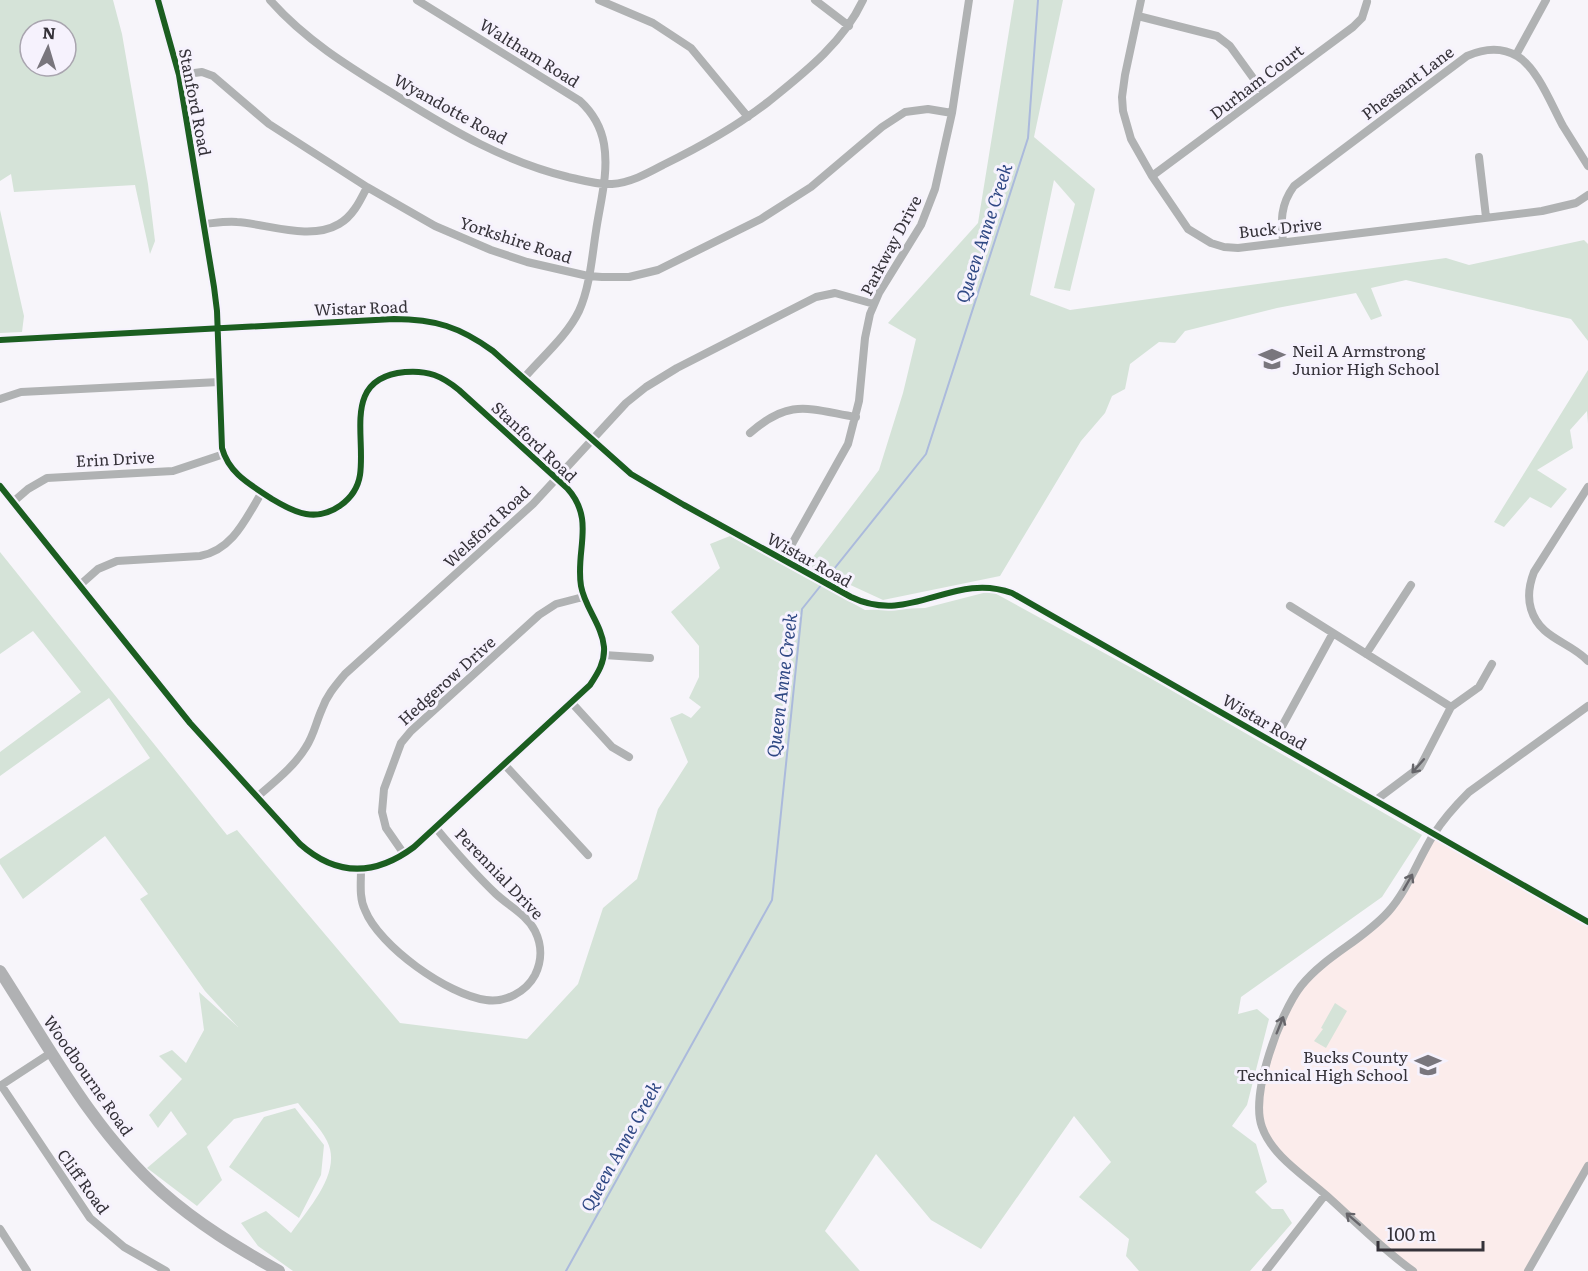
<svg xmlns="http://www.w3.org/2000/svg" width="1588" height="1271" font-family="Literata,serif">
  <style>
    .education { fill: #fbeceb }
    .green { fill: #d5e3d8; fill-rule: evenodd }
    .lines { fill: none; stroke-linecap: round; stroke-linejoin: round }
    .stream { stroke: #abbadc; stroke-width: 2 }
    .street { stroke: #b0b2b3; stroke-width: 8 }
    .secondary { stroke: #b0b1b3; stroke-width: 12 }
    .cycleway-casing { stroke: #f6f2fd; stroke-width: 10 }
    .cycleway { stroke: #1b5e20; stroke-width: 6 }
    .oneway { stroke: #66656a }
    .labels { text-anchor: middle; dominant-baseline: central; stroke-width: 6; stroke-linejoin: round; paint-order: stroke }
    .street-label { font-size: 16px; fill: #353239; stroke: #f6f2fd }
    .poi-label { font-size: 16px; fill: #353239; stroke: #f6f2fd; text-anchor: start }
    .water-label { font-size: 18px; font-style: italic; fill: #2f4884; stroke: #f6f2fd }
  </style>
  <rect width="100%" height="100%" fill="#f7f5fa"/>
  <path class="education" d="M1434,833L1588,922V1166L1528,1271H1413L1274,1149L1258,1108L1276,1036L1302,986L1390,911Z"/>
  <path class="green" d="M0,0H113L122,34L148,184L155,241L150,254L135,185L14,192L11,174L0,181ZM30,30H66V66H30Z
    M1014,0H1063L1034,137L1095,189L1070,291L1054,288L1075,204L1054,180L1030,295L1070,310L1446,258L1469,265L1584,240L1588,244V341L1571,319L1406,280L1371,288L1382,316L1371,320L1356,293L1277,308L1185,331L1175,343L1159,342L1130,364L1125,389L1112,396L1105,413L1081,441L1000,576L883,600L807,565L879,470L903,393L916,339L888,323L978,223Z
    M0,210L24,316L22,332L0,333Z
    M1588,370V424L1587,411L1570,430L1573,448L1537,470L1567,489L1551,508L1530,497L1504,527L1494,522Z
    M730,536L865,610L925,608L991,591L1150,678L1422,835L1382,897L1241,997L1238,1014L1257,1009L1269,1019L1247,1105L1232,1126L1256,1144L1267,1182L1255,1192L1272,1209H1283L1292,1223L1250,1271H1139L1126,1256L1129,1239L1079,1197L1111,1162L1074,1116L981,1249L931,1220L876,1154L825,1231L860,1271H293L258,1246L241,1223L266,1211L291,1233C308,1209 343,1172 327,1141C320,1127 307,1115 298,1103L234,1119L207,1147L222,1180L197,1206L147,1168L187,1134L171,1111L158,1128L149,1115L182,1079L159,1056L172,1050L186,1063L204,1030L199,992L238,1027L205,991L140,899L148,894L105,836L23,899L0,864V859L150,758L109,698L0,776V752L81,692L33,631L0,654V552L227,835L237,830L400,1023L527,1039L578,984L603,908L637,879L658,809L688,762L670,718L682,713L691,718L701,707L689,698L699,677V646L671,612L720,568L710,544Z
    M1335,1003L1347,1011L1326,1048L1314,1041L1323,1029L1321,1028Z
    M295,1108L324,1145L321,1175L299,1218L229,1167L264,1117Z"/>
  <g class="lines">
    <path class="stream" d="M566,1271L772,900L802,609L926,454L1028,138L1038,0"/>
    <path class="street" d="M270,0C307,42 353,69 400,98C453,131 506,162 568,177C582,180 597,185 612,184C630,183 648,173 663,165C700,147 736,127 768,102C804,73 843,43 863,0
      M417,0L580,101C593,113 601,127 604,144C609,173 600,203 596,231C592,256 590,287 579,311C567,336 542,357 524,378
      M599,0L653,23L691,48L748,117
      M815,0L849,26
      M1141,0L1125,75L1122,97L1123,111L1131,139L1152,176L1188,229L1211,243L1224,247L1238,248L1542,211L1576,203L1588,195
      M1138,16L1217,36L1230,46L1264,93
      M1516,55L1546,0
      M179,75L202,72L213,76L269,124L367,187L435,226L491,250L527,262L588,276L602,277H629L658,270L761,219L811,187L882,127L905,112L928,109L952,113
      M1479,157L1486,217
      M1152,176L1353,27L1362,18L1367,2
      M204,224C215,223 226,221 237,222C268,224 310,241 339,224C353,216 360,201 367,187
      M1283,242C1281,221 1280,205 1294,186L1467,56C1483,49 1500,46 1517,56C1537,67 1552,106 1563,126C1571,139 1580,153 1588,166
      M0,340L394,319C435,319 460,327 493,351L631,474L684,505L851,597C911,626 953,571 1012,593L1588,922
      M0,399L21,392L219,382
      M750,433C790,398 808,409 856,417
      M0,486L190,723L300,844C337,877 375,876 414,847L590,685C598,673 605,662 604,647C602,625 585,608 581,586C575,550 596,520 567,488L459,390C442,376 428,370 405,372C342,378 366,435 360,475C356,500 330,518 306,514C294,512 282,505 272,499C251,485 229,474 222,448L217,311L214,287L179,75L158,0
      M1588,487L1534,572C1529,585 1527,596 1531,609C1540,639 1569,641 1588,661
      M13,502L28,489L47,478L173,471L224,454
      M783,560L848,444L859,401L865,338L870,314L879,293L921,225L935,189L952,113L969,0
      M80,585L98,569L117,561L200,556C233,550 246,518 262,492
      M1290,606L1451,707
      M1366,654L1411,585
      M604,655L650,658
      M571,702L612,747L629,757
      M1274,741L1333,633
      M504,764L588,855
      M257,797C274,782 294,767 306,747C314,735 316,722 322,709C327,695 336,685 345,674L533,504L626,403L646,387L677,368L816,297L835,293L874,304
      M1376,800L1420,767L1451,707L1479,687L1492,664
      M404,854L386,828L382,812L384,789L401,743L411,731L539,615L556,604L583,597
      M361,870C361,883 359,898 365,910C379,946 448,995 486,1000C505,1003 526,992 535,975C542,961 542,945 535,931C527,915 509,906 496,894C474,873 454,850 435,827
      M1,1085L90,1218L124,1247L166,1271
      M0,1086L52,1052
      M0,1229L27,1271
      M1266,1271L1325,1195
      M1413,1271C1382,1249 1355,1221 1327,1196C1305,1176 1272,1156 1262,1127C1250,1094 1280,1013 1301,986C1326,955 1362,941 1388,912C1408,890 1418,859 1434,834C1444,818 1456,805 1469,792L1588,706
      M1528,1271L1588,1166"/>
    <path class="secondary" d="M0,971C49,1047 94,1132 162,1192C198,1224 238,1248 279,1271"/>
    <g class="cycleway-casing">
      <path id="cycleway" d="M0,340L394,319C435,319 460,327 493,351L631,474L684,505L851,597C911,626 953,571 1012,593L1588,922
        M0,486L190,723L300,844C337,877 375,876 414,847L590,685C598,673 605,662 604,647C602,625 585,608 581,586C575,550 596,520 567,488L459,390C442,376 428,370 405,372C342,378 366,435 360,475C356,500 330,518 306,514C294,512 282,505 272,499C251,485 229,474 222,448L217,311L214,287L179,75L158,0"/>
    </g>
    <use href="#cycleway" class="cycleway"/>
  </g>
  <defs><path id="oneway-shaft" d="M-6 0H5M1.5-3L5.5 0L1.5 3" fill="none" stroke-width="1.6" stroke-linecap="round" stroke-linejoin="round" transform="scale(1.5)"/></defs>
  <g class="oneway">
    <use href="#oneway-shaft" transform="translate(1418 766) rotate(131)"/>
    <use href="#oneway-shaft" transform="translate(1408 882) rotate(-60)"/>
    <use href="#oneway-shaft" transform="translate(1280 1025) rotate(-68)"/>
    <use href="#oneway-shaft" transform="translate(1353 1219) rotate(-139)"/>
  </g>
  <defs>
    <g id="school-bare" transform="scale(2.07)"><path d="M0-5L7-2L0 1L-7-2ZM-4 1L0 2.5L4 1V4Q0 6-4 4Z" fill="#79767d" stroke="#f6f2fd" stroke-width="2.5" paint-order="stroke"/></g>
  </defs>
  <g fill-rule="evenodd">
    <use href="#school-bare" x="1272" y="359"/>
    <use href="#school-bare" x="1428" y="1065"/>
  </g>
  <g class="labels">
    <g class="street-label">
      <text transform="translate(530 52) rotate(32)">Waltham Road</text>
      <text transform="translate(1256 81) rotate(-37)">Durham Court</text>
      <text transform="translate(1407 82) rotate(-37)">Pheasant Lane</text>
      <text transform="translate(196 102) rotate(79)">Stanford Road</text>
      <text transform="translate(451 108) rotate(29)">Wyandotte Road</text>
      <text transform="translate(1280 227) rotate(-6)">Buck Drive</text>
      <text transform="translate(516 239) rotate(18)">Yorkshire Road</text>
      <text transform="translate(890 245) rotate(-62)">Parkway Drive</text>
      <text transform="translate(361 307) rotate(-2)">Wistar Road</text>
      <text transform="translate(535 441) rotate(43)">Stanford Road</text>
      <text transform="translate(115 458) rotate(-3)">Erin Drive</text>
      <text transform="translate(486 526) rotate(-43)">Welsford Road</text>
      <text transform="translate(810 559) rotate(29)">Wistar Road</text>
      <text transform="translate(446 680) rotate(-42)">Hedgerow Drive</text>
      <text transform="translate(1265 721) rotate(30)">Wistar Road</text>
      <text transform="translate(500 873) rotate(46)">Perennial Drive</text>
      <text transform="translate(89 1075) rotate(55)">Woodbourne Road</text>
      <text transform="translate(84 1181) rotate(54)">Cliff Road</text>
    </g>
    <g class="poi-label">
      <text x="1292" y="350">Neil A Armstrong<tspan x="1292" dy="18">Junior High School</tspan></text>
      <text x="1408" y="1056" text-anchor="end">Bucks County<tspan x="1408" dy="18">Technical High School</tspan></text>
    </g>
    <g class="water-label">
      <text transform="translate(983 233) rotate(-72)">Queen Anne Creek</text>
      <text transform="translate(781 685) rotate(-83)">Queen Anne Creek</text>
      <text transform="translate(620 1146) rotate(-61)">Queen Anne Creek</text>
    </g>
  </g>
  <g transform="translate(48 48) rotate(4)"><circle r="28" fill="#f6f2fd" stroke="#a9a5af" stroke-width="1.5"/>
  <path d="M0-4.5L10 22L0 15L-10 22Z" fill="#79767d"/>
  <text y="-9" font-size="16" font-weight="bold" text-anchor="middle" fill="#353239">N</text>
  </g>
  <path d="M1378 1241v9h105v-9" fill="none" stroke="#353239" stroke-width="3"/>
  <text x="1387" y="1241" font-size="18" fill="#353239" stroke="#f6f2fd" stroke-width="4.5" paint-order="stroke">100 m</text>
</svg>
